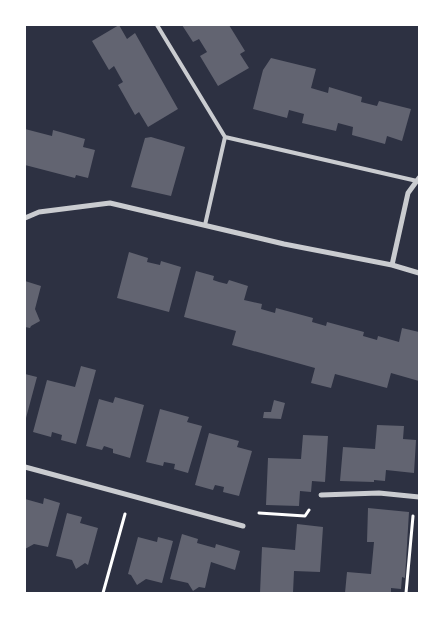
<svg xmlns="http://www.w3.org/2000/svg" width="444" height="618" font-family="Overpass,sans-serif">
  <style>
    .building { fill: #626471 }
    .lines { fill: none; stroke-linecap: round; stroke-linejoin: round }
    .path { stroke: #fff; stroke-width: 3 }
    .service { stroke: #caccd0; stroke-width: 4 }
    .minor { stroke: #caccd0; stroke-width: 5 }
  </style>
  <rect width="100%" height="100%" fill="#2d3142"/>
  <path class="building" d="M119,25L127,39L135,33L178,109L148,127L139,112L135,115L118,85L123,82L114,66L109,70L92,41Z
    M182,25H229L245,51L240,54L249,68L218,86L200,56L207,52L199,39L193,42Z
    M271,58L316,69L311,88L328,93L329,87L362,97L361,102L377,106L379,101L411,109L402,141L387,136L385,144L352,135L353,127L338,123L336,131L302,123L304,114L289,110L287,118L253,109L263,70Z
    M25,129L52,136L53,130L85,139L83,147L95,150L88,178L76,175L75,178L25,165Z
    M151,137L185,147L171,196L131,187L145,138Z
    M129,252L148,258L147,262L160,265L161,261L181,267L169,312L117,298Z
    M196,271L214,276L213,280L219,282L227,284L229,280L248,286L244,300L262,304L261,309L275,313L276,308L313,318L312,322L326,326L327,322L364,332L363,336L377,340L378,336L399,342L402,328L419,332V381L391,373L387,388L335,374L331,388L311,383L315,368L232,345L236,331L184,317Z
    M25,281L41,286L35,309L40,321L31,326L30,328L25,327Z
    M81,366L96,370L76,444L61,440L62,435L52,432L51,437L33,432L47,380L75,387Z
    M25,374L37,377L26,418H25Z
    M115,397L144,405L130,458L113,453V449L104,446L102,450L86,446L99,399L113,403Z
    M274,400L285,403L281,419L263,418L264,412H271Z
    M160,409L189,417L187,422L202,426L188,473L174,469L175,464L164,462L163,466L146,462Z
    M377,425L404,426L403,439L416,440L414,473L386,470L385,481L374,480V482L340,481L343,447L375,449Z
    M209,433L239,441L237,447L252,451L239,496L223,492L224,487L215,485L213,490L195,485Z
    M303,435L328,436L325,482L312,481L311,492L300,491L299,506L266,505L268,458L301,459Z
    M44,498L60,503L48,547L34,544L25,549V499L43,504Z
    M368,508L409,512L405,578L402,577L401,589L391,588V593H345L347,572L371,574L374,542H367Z
    M67,513L82,517L80,523L98,528L88,565L85,563L76,569L72,560L56,556Z
    M297,524L323,527L320,572L294,571L293,593H260L262,547L295,550Z
    M182,534L198,539L197,543L215,548L216,544L240,551L235,570L211,562L205,588L199,587L193,591L188,583L170,579Z
    M138,537L157,542L158,537L173,541L162,583L146,579L137,585L131,575L128,574Z"/>
  <g class="lines">
    <path class="path" d="M259,513L305,516L309,510
      M103,593L125,514
      M406,593L413,516"/>
    <path class="service" d="M157,25L225,137L205,225
      M225,137L417,181"/>
    <path class="minor" d="M25,218L39,212L110,203L284,244L392,265L419,273
      M392,265L408,193L419,178
      M25,467L243,526
      M321,495L379,493L419,497"/>
  </g>
  <rect width="444" height="618" fill="none" stroke="#ffffff" stroke-width="52"/>
</svg>
